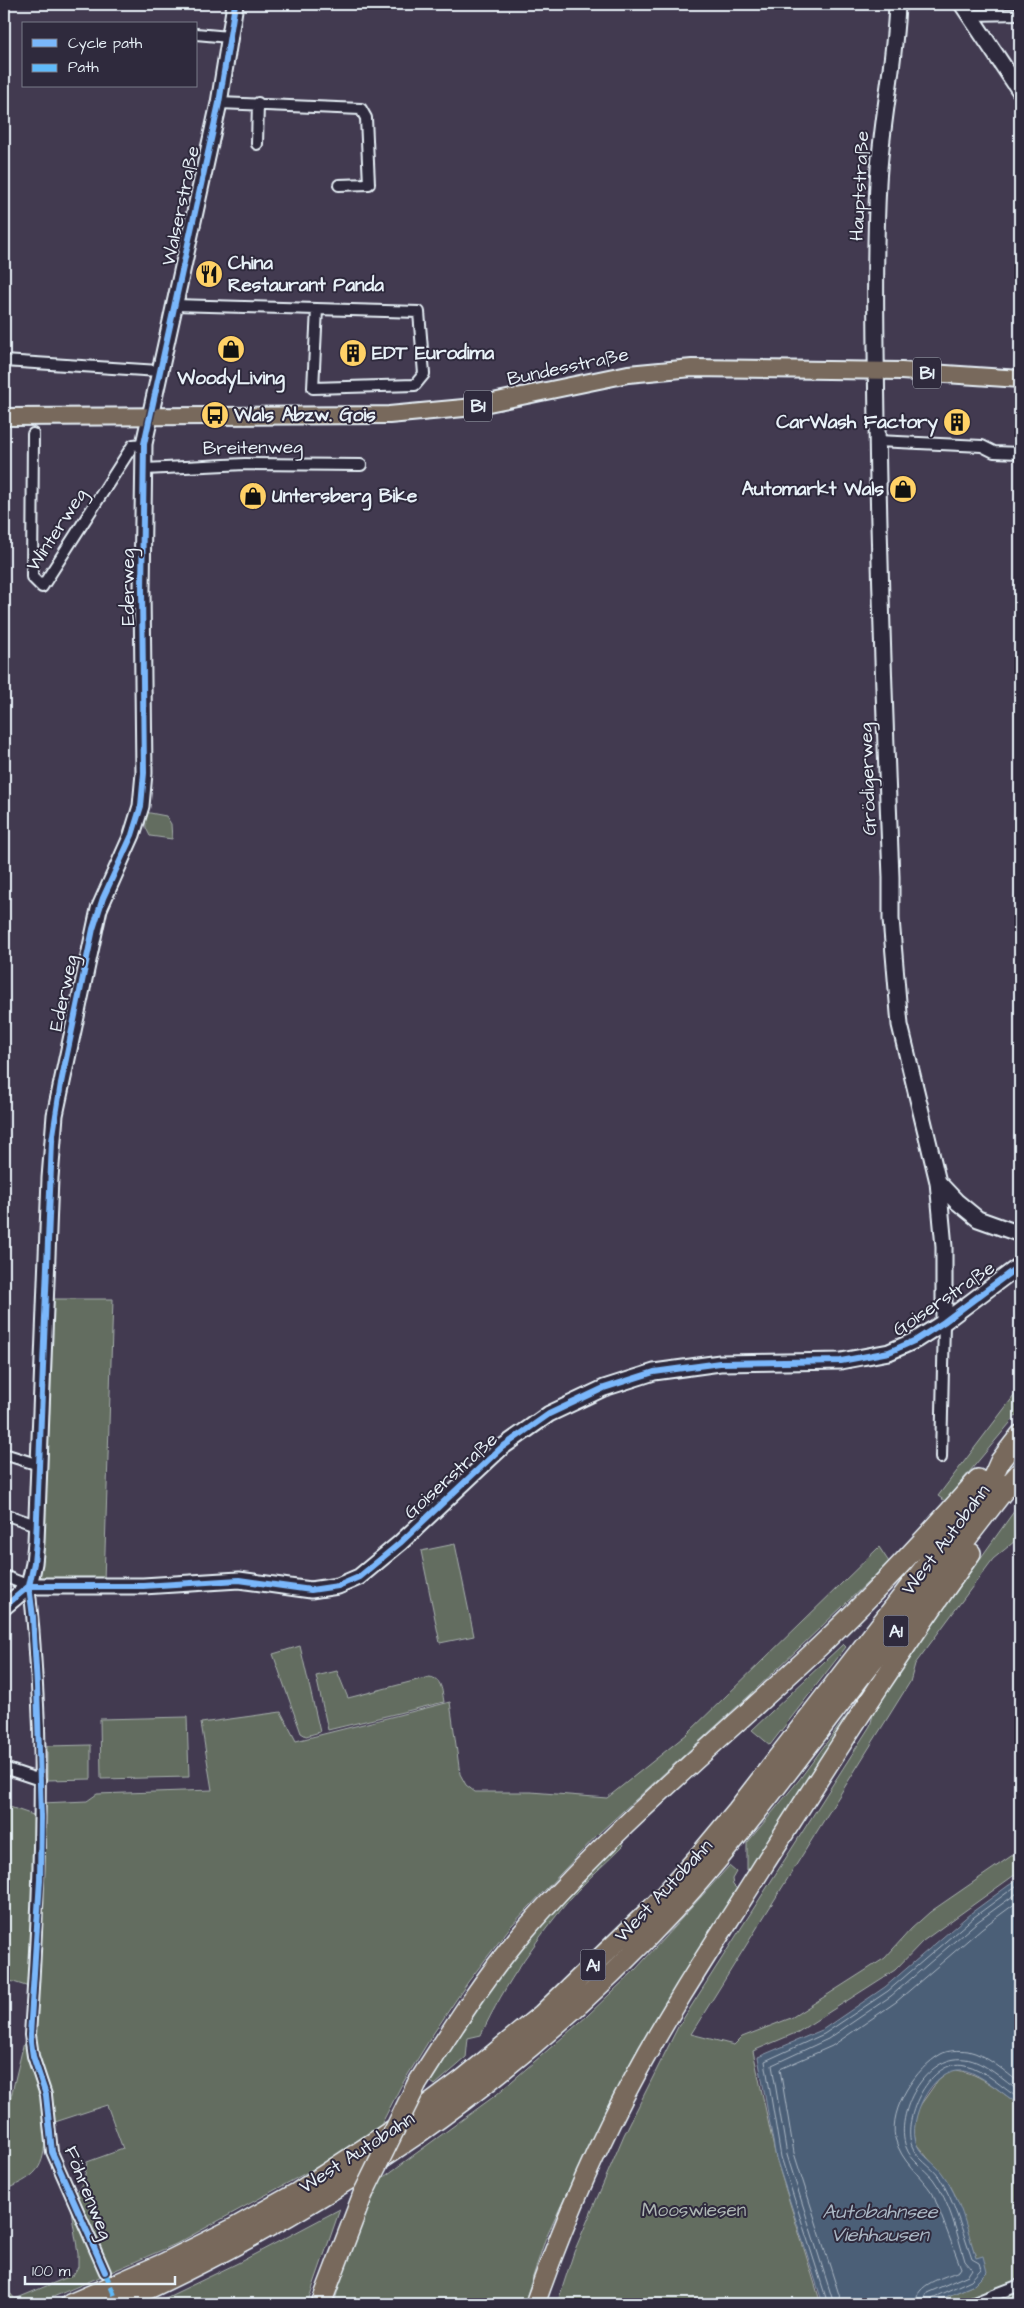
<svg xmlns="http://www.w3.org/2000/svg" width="1024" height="2308" font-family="'Architects Daughter',sans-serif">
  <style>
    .green { fill: #646d61; stroke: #a6afac }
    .water { fill: #4c5f77; stroke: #8a99ab }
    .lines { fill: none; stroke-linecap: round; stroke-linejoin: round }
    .shore { stroke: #aab7c4; stroke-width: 1 }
    .street-casing { stroke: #e8f1f8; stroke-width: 14 }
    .secondary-casing { stroke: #e8f1f8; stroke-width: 19 }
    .primary-casing { stroke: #e8f1f8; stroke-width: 20 }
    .highway-casing { stroke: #e8f1f8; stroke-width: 22 }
    .street { stroke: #2f2a3d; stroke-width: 10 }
    .secondary { stroke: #2f2a3d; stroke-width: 15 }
    .primary { stroke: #78695c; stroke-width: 16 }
    .highway { stroke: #78695c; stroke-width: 19 }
    .highway-bridge-casing { stroke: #e8f1f8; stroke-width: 22; stroke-linecap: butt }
    .highway-bridge { stroke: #78695c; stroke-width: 19 }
    .quiet { stroke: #60bafa; stroke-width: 5; stroke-dasharray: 10 5; stroke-linecap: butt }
    .cycleway-casing { stroke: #2f2a3d; stroke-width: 9 }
    .cycleway { stroke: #7ab7fb; stroke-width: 6 }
    .labels { text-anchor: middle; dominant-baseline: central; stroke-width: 4; stroke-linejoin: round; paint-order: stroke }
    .shield { fill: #2f2a3d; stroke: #b0b5c0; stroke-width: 1 }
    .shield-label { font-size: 18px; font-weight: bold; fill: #e8f1f8 }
    .street-label { font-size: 19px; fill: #e8f1f8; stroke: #2f2a3d }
    .poi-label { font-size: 19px; font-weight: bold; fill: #e8f1f8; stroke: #2f2a3d; text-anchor: start }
    .park-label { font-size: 19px; fill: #adb6b4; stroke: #2f2a3d }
    .water-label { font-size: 20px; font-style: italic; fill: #aab7c4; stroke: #2f2a3d }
  </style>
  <rect width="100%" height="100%" fill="#423a50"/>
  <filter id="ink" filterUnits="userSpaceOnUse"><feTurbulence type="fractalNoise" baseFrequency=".02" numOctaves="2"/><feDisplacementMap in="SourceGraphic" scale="10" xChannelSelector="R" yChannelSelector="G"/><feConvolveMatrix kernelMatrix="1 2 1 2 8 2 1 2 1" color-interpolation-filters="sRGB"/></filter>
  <g filter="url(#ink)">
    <path class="green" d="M145,812L166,816L171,824L172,839L150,836L146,828Z
      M52,1299H113L104,1582L48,1584L40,1575L43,1461Z
      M1020,1388V1411L945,1501L938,1496Z
      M1020,1503V1537L993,1559L915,1664L910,1682L691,2034L734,2045L742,2037L791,2018L885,1958L911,1929L930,1912L1020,1850V1871L923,1941L895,1970L798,2032L753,2051L776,2158L821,2304H557L574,2252L624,2135L678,2027L870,1726L876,1704Z
      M455,1544L474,1636L440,1643L421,1551Z
      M879,1547L889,1562L752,1693L599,1833L511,1926L468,1982L433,2034L401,2086L381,2125L326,2162L176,2244L37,2304H4V2286L15,2299L73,2275L78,2267V2253L70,2204L84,2180L87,2162L123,2149L107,2105L46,2125C44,2166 43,2174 4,2190V2108L8,2109L26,2034L29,1987L4,1979V1805L42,1818V1803L87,1801L97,1794L212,1790L201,1723L281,1712L296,1741L450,1702L460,1774L466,1785L475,1792H531L607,1798L687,1734Z
      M843,1644L846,1647L770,1745L752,1730Z
      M300,1646L320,1732L306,1736L301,1733L273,1654Z
      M337,1671L348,1698L429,1677C442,1678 442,1691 444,1702L328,1730L316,1676Z
      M867,1688L755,1868L747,1870V1843L799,1780Z
      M187,1717L189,1777L101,1779L100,1719Z
      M91,1745V1779L47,1780V1746Z
      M622,1842L624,1845C609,1860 592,1875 577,1891C541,1932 504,1985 481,2035L468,2038L466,2058L435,2085L431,2082C449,2053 467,2023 487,1995C526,1939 573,1890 622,1842Z
      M729,1866L736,1872L732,1879L733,1885L737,1889L659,2013L600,2122L545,2240L524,2304H334L352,2241L381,2179L496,2095L587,2016L636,1969Z
      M950,2070C977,2069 998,2091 1020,2105V2279L962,2304H929L974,2285L976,2258L955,2195L950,2185L917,2145L913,2132L914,2119L919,2107L938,2080Z
      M340,2209L307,2304H153L240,2262Z
      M1020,2292V2304H986Z"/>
    <path class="water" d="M1020,1877V2105C1005,2096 978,2071 962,2070C933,2067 906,2120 917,2145C922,2156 935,2163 942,2173C960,2197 967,2229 976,2258L983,2256L987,2272L974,2285L929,2304H823L776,2158L758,2057L822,2030L885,1987L971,1913Z"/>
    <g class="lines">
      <path class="shore" d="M828,2304L781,2157L765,2061L824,2034L888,1991L974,1917L1020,1883
        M834,2304L787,2155L772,2065L828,2039L891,1996L977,1922L1020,1891
        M842,2304L794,2153L780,2069L832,2046L896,2002L982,1928L1020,1900
        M915,2304C916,2283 943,2278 959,2271L961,2268L933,2194C920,2174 901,2162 895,2138C889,2108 916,2068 941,2054C948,2050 960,2050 968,2051C987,2055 1005,2072 1020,2083
        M922,2304L927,2293L968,2275L972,2269L965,2261C957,2234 950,2202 933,2179C924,2168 911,2161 906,2147C894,2114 925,2054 965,2059C984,2061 1004,2081 1020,2092
        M929,2304L932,2298L971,2280L981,2269L979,2263L972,2259C962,2231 955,2202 939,2177C931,2166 917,2159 912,2146C901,2118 931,2057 965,2065C985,2069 1003,2089 1020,2099"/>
      <g class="street-casing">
        <path id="street" d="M970,15L1020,14
          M196,34L229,37
          M219,103L361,109L366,118L369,184L339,185
          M257,144L258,103
          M174,305L419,312L424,374L415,385L313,388L317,309
          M4,361L159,371
          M33,434L32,577L42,587L133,445L144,444
          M877,441L982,446L994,452L1020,453
          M145,469L245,464L361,465
          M4,1454L39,1465
          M941,1458L944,1322
          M4,1514L36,1525
          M4,1576L29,1586C35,1633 37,1680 39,1727C42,1830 37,1932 30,2035L33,2056L46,2095L52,2152L105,2272
          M4,1768L40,1780
          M971,2304L1020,2285"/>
      </g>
      <g class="secondary-casing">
        <path id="secondary" d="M897,4C895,64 881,122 878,183C874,263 876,344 877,424C879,575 885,726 891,877V919L900,1025L938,1182L956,1201L978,1219L1020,1234
          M962,4L1020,91
          M938,1182L944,1247V1322
          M29,1586L34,1563L36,1542L50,1178L55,1115L99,909L132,835L141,806L144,773L142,590L144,444L219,103L235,4
          M4,1607L29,1586H143L239,1580L311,1590L338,1586L359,1577L400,1543L501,1448L549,1414L604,1388L654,1372L720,1363L841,1361L889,1352L916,1340L944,1322L1020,1265"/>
      </g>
      <g class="primary-casing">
        <path id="primary" d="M4,417L389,415L464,408L628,374L692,368L901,371L1020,379"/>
      </g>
      <g class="highway-casing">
        <path id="highway" d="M417,2084C450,2032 484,1978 524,1931C614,1827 721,1739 821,1645C876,1592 928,1536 978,1479
          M70,2304L164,2263L234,2228L298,2192L412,2117L463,2079L542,2014L656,1904L697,1858L737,1810L991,1481L1000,1461L1020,1435
          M116,2304C329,2208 514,2083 673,1911C729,1850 779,1784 829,1718C889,1640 949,1561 1010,1483L1020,1472
          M321,2304L363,2194
          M535,2304C563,2224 596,2147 637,2072C676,2000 722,1932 765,1863C832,1758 898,1654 971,1553"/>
      </g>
      <use href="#street" class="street"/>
      <use href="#secondary" class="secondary"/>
      <use href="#primary" class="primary"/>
      <use href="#highway" class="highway"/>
      <g class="highway-bridge-casing">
        <path id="highway-bridge" d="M363,2194L417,2084"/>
      </g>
      <use href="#highway-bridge" class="highway-bridge"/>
      <path class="quiet" d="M105,2272L118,2304"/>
      <g class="cycleway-casing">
        <path id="cycleway" d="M4,1607L29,1586H143L239,1580L311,1590L338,1586L359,1577L400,1543L501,1448L549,1414L604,1388L654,1372L720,1363L841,1361L889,1352L916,1340L944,1322L1020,1265
          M105,2272L52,2152L46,2095L33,2056L30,2035L40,1880L41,1817L37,1686L33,1617L29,1586L34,1563L36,1542L52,1141L61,1083L93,929L103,898L132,835L141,806L144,773L142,590L144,444L219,103L235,4"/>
      </g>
      <use href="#cycleway" class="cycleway"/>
    </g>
  </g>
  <defs>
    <g id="restaurant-disc" transform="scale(1.4375)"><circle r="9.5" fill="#ffd166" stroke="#2f2a3d"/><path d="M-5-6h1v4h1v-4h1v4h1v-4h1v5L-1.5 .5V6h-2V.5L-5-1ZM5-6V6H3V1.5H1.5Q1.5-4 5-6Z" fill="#111"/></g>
    <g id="shop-disc" transform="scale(1.4375)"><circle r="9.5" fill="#ffd166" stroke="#2f2a3d"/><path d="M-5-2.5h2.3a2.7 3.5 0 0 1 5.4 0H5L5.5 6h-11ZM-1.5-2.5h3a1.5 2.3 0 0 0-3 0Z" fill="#111"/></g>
    <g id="building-disc" transform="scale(1.4375)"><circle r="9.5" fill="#ffd166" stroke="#2f2a3d"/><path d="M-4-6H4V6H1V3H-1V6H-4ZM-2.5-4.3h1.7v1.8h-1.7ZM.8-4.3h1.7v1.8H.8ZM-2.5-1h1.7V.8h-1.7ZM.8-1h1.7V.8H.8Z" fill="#111"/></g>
    <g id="bus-disc" transform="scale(1.4375)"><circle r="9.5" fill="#ffd166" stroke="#2f2a3d"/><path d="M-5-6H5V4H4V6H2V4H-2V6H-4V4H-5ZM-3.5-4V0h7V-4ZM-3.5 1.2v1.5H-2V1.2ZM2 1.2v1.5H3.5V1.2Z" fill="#111"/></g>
  </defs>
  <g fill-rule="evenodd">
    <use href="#restaurant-disc" x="209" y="274"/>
    <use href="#shop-disc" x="231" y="349"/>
    <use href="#building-disc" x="353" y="353"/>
    <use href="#bus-disc" x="215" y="415"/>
    <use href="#building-disc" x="957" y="422"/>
    <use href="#shop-disc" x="903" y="489"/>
    <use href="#shop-disc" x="253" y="496"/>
  </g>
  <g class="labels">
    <g class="shield">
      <rect x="913" y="357.5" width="28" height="31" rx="4"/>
      <rect x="464" y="390.5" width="28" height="31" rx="4"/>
      <rect x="883.5" y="1615.5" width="25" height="31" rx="4"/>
      <rect x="580.5" y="1949.5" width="25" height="31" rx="4"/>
    </g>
    <g class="shield-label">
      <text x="927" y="373">B1</text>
      <text x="478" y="406">B1</text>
      <text x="896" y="1631">A1</text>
      <text x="593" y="1965">A1</text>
    </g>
    <g class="street-label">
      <text transform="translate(860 186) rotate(-87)">Hauptstraße</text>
      <text transform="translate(181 206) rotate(-78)">Walserstraße</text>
      <text transform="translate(568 367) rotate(-12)">Bundesstraße</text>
      <text transform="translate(253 448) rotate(-1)">Breitenweg</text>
      <text transform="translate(57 530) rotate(-57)">Winterweg</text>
      <text transform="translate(128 587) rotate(-90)">Ederweg</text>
      <text transform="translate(868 779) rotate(-92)">Grödigerweg</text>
      <text transform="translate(64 993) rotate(-78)">Ederweg</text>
      <text transform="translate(944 1299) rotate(-34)">Goiserstraße</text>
      <text transform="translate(451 1476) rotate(-42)">Goiserstraße</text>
      <text transform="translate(946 1540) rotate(-53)">West Autobahn</text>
      <text transform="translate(664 1891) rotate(-47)">West Autobahn</text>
      <text transform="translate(357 2153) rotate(-33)">West Autobahn</text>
      <text transform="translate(88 2193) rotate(68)">Föhrenweg</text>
    </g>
    <g class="poi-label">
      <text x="228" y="263">China<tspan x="228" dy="22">Restaurant Panda</tspan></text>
      <text x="372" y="353">EDT Eurodima</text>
      <text x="231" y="378" text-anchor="middle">WoodyLiving</text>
      <text x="234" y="415">Wals Abzw. Gois</text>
      <text x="938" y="422" text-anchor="end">CarWash Factory</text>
      <text x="884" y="489" text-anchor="end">Automarkt Wals</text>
      <text x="272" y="496">Untersberg Bike</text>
    </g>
    <g class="park-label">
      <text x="694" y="2210">Mooswiesen</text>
    </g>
    <g class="water-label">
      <text x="880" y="2212">Autobahnsee<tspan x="880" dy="23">Viehhausen</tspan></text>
    </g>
  </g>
  <rect width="1024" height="2308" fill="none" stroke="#2f2a3d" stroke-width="20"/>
  <rect x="10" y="10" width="1004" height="2288" fill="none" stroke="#e8f1f8" stroke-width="2" filter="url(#ink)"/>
  <rect x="22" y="22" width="175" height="65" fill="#2f2a3d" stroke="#797a88"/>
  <rect x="32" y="39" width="25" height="8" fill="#7ab7fb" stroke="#797a88"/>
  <text x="68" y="48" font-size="15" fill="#e8f1f8">Cycle path</text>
  <rect x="32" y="64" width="25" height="8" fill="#60bafa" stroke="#797a88"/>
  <text x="68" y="72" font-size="15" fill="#e8f1f8">Path</text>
  <path d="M25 2276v8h150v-8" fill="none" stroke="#e8f1f8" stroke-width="2.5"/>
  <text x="32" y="2276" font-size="15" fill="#e8f1f8" stroke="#2f2a3d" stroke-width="4" paint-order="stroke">100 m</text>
</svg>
